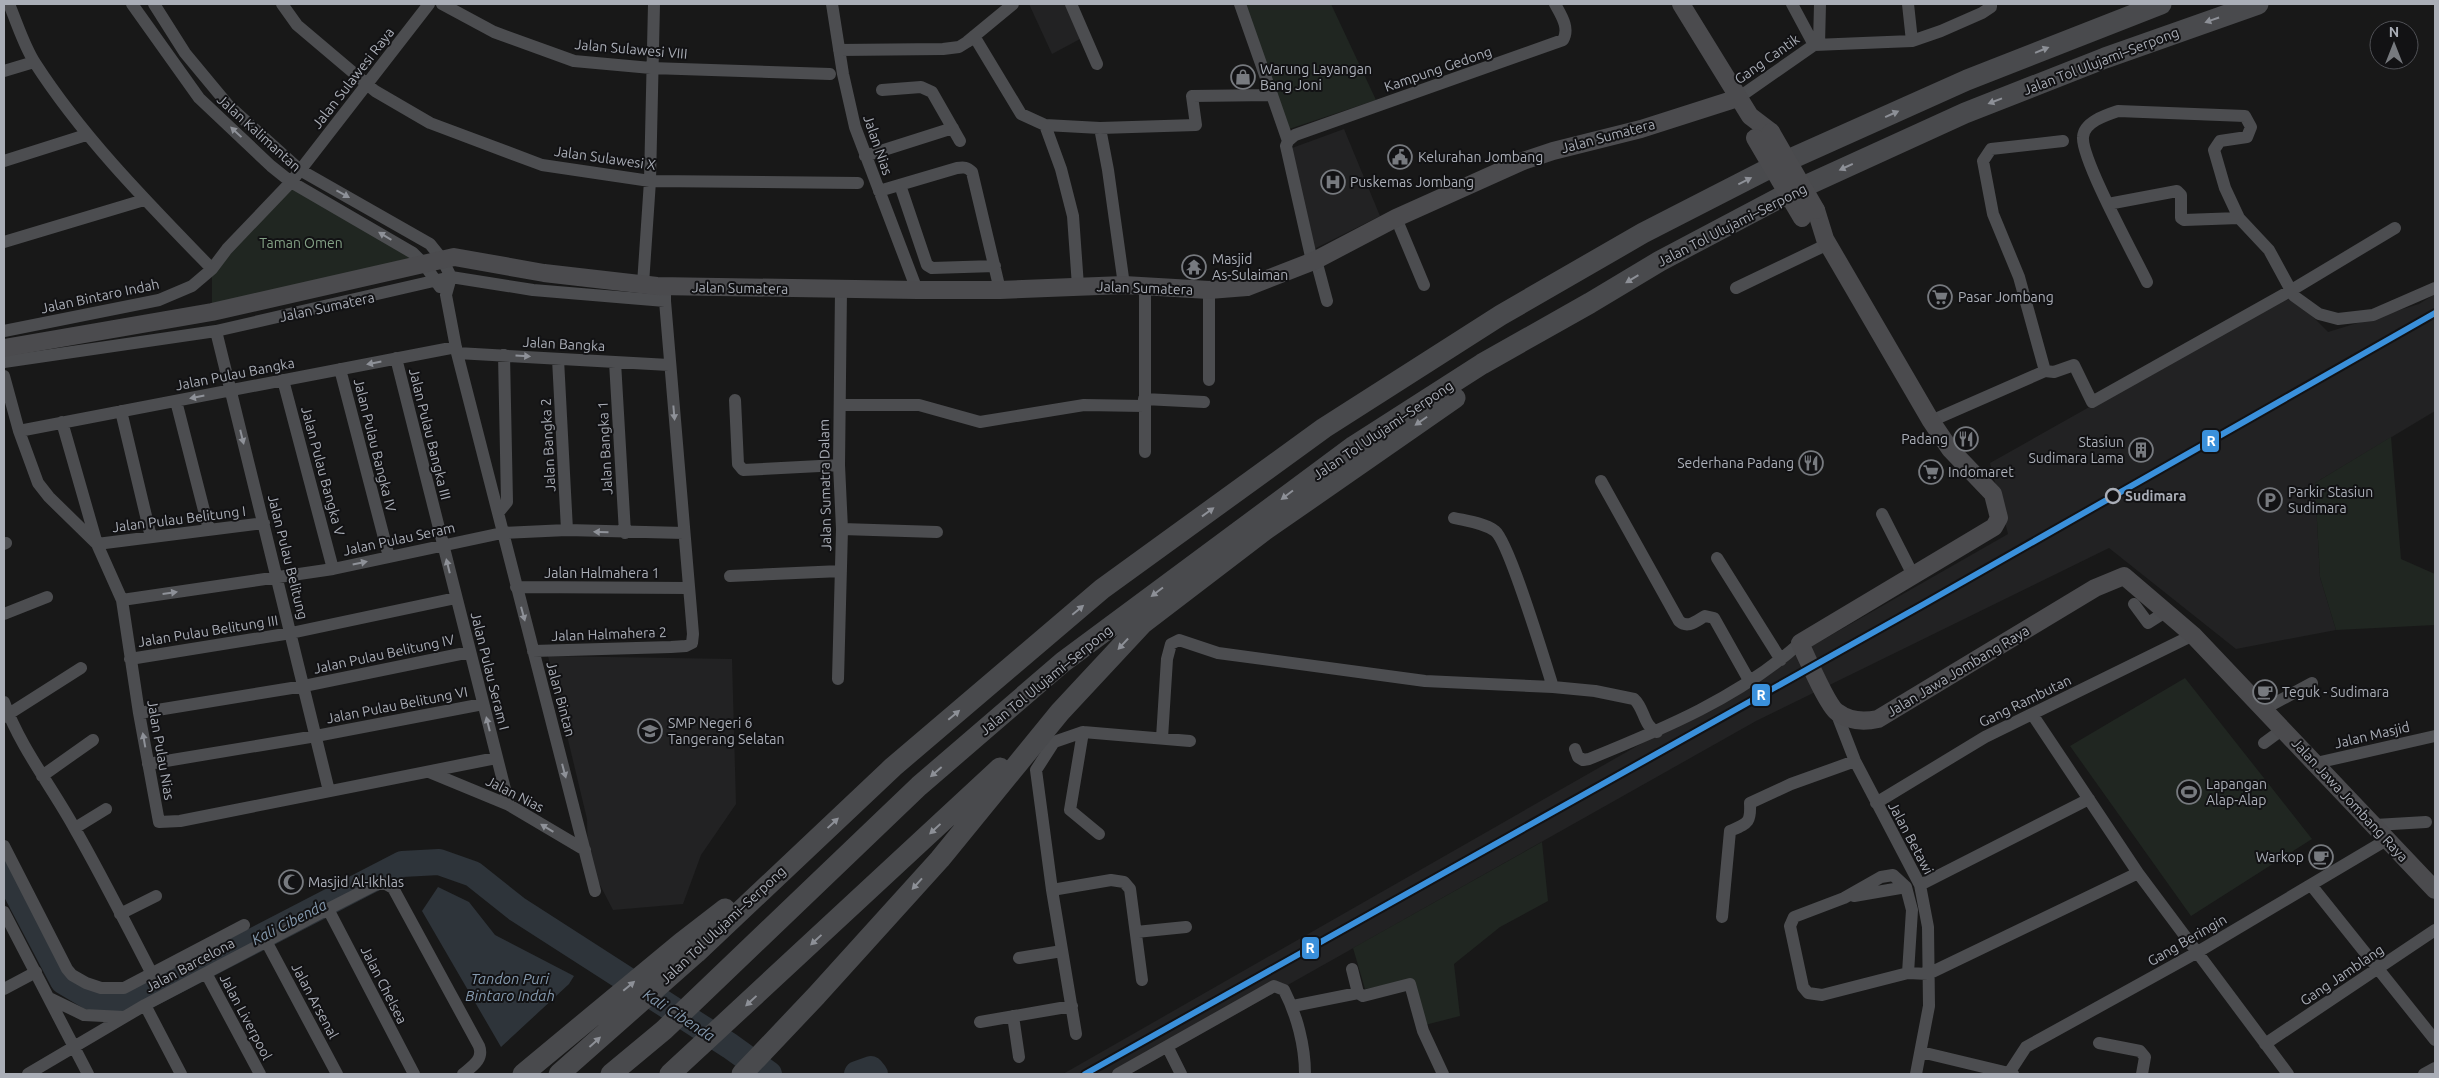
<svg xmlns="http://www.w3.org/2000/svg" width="2439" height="1078" font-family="Ubuntu,sans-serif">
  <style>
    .built { fill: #222223 }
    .green { fill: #202621 }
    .water { fill: #2e343a }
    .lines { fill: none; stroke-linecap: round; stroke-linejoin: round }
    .river { stroke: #2e343a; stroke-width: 26 }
    .street { stroke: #4c4d50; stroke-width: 12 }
    .secondary { stroke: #4b4b4e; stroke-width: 18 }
    .highway { stroke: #494a4d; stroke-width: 21 }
    .secondary-bridge { stroke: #4b4b4e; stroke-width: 18 }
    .rail-1-casing { stroke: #121214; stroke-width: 10 }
    .rail-1 { stroke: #3a90db; stroke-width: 6 }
    .oneway { fill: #8d9097 }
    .oneway2 { fill: #8e9198 }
    .stop-dot { fill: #121214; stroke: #aaaeb7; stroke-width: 2.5 }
    .labels { text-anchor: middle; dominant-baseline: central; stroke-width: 4; stroke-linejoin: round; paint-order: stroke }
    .street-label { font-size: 14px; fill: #aaaeb7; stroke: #121214 }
    .poi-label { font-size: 14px; fill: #aaaeb7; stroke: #121214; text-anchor: start }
    .park-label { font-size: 14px; fill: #83a085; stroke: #121214 }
    .stop-label { font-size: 14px; font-weight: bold; fill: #aaaeb7; stroke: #121214; text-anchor: start }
    .water-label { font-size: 15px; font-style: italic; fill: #859aaf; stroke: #121214 }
    .line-badge { stroke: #121214; stroke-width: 2 }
    .badge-label { font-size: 14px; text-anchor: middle; font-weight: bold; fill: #fff }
  </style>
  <rect width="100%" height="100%" fill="#181818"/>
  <path class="built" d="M1029,4H1067L1082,38L1052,54Z
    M1344,129L1380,216L1314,249L1292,148Z
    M2290,294L2328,332L2419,304L2435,294V411L2315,483L2320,577L2336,630L2236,649L2109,548L1756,721L1130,1074H1063L2008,534L1990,463Z
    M548,656L732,659L736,804L701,855L683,904L613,910L588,862L587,819Z"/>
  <path class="green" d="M1245,4H1331L1376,100L1289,129Z
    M291,182L424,264L212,312V269Z
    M2391,437L2401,559L2435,574V625L2336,630L2320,577L2315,483Z
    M2185,678L2312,839L2191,916L2070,746Z
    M1542,842L1548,901L1500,927L1454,964L1460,1016L1425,1025L1411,980L1365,989L1353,948Z"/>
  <path class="water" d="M438,887L469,902L495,935L574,976L569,984L501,1047L422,911Z"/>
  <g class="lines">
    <path class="river" d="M4,869L63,981L90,997L119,1002L141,999L402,864L439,862L473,874L517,909L730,1046L769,1074
      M857,1074L871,1069L875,1074"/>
    <path class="street" d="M9,4C17,23 24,46 35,63C84,139 149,204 212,269
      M132,4L199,98L271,166L291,182L413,253L424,264L440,287
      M154,4L185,53L229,106L300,170L430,244L442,259L451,277L446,295L457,353L595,891
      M282,4L297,25L375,91L430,123L542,165L650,181L858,183
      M442,4L494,32L574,61L651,68L830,74
      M832,4L843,74L855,127L917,290
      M1071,4L1097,64
      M1240,4L1272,95
      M1792,4L1814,45
      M1908,4L1912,41
      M974,36L1021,114L1045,125L1100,128L1196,125L1192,96L1272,95L1288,141L1286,146L1312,261
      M1819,44L1820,4
      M839,50L943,49L959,47L967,42L1013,4
      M4,71L34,62
      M882,90L921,87L932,92L960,141
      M1738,98L1814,45L1912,41L1941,31L1982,13L1991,7V4
      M1045,125L1061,169L1073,216L1078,286
      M1100,128L1108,170L1124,285
      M1288,141L1295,135L1563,40C1570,28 1561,15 1555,4
      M865,156L953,128
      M4,161L86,135
      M900,185L927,265L932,268L995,266
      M879,191L957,168C964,167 967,167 972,172L1000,290
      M2108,204L2177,191L2181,195V218L2184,220L2239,218
      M1396,218L1424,285
      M4,242L144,200
      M1316,260L1327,301
      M2147,282C2135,257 2081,159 2083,137C2084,122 2106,115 2118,111L2245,116L2251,127L2247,137L2220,141L2214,150L2225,188L2239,218L2269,250L2294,296L2319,314L2338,319L2373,315L2435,288
      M643,284L650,181L654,4
      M1145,285V452
      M1736,288L1828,244
      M1209,290V380
      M4,331L159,300L192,286L212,269L227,249L291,182L429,4
      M216,331L329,791
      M457,353L669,365
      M396,358L509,805
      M558,359L567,530
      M4,362L216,331L451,277L533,290L665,301V286
      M615,362L625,533
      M340,369L389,557
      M2045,371L2054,372L2074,365L2092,402L2290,291L2395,228
      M4,376L19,431L38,483L49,497L97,544L122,600L139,713L159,822L180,821L496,758
      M283,380L333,569
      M1144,399L1204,402
      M735,400L738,464L743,470L839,465
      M176,401L209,530
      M840,405H919L980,422L1084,405L1144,406
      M121,411L151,537
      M1931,421L2045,371L2019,277L1993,214L1983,161L1991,149L2063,141
      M62,422L97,544L264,523
      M19,431L456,347
      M1601,481L1679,621C1688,629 1696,621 1705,616L1714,618L1750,682
      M498,513L507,502L504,355
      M1882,514L1913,575
      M1454,518C1467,521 1484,523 1495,531C1509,542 1545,662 1553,687
      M842,529L937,532
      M4,544L6,543
      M1717,558L1781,660
      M730,576L841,571
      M516,587L688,588
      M122,600L333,569L502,533L567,530L684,533
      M2134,604L2148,623L2167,611
      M4,614L47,597
      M533,651L671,647L686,646L692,643L693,634L665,301
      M130,659L291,633L456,598
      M838,679L842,529L839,465L841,290
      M4,702C20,747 52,787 75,829C102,876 127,926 152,974
      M2264,709L2312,683
      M1836,712L1855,761L1920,885L1928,927L1929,1006L1916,1074
      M139,713L304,686L470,652
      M2032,714L2138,873L2288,1074
      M4,717L81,668
      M1083,732L1070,810L1099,834
      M1162,738L1167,659L1171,644L1179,640L1218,653L1425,681L1553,687L1595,691L1634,699C1645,709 1643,726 1657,732
      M2264,743L2283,729
      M1575,749L1578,757L1583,760L1589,759C1663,729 1740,697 1800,643
      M2316,763L2435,736
      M148,764L316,736L483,704
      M429,772L509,805L585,850
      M42,776L93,740
      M1876,803L1985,737L2193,635
      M2375,825L2426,822
      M75,828L106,809
      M4,846L67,969L72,975L86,983L101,988H124L244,925
      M1920,885L2089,799
      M2311,885L2435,1040
      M1906,887L1893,875L1881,877L1844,898L1794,917L1790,926L1803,987L1808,993L1822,995L1908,973L1928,974L2138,873
      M1052,890L1111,880L1124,882L1130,889L1142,980
      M1854,896L1906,887L1912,910L1908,973
      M328,909L414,1074
      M4,912L88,1074
      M120,914L156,896
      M1722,917L1730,831C1748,823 1751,823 1750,803L1791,784L1855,761
      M1136,932L1186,927
      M266,941L337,1074
      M1019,958L1062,951
      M1352,969L1358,993
      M206,973L260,1074
      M4,989L36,972
      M49,998L84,1015L124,1017
      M145,1005L181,1074
      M1293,1006L1358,993L1363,996L1410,984L1423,1031L1443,1074
      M1013,1016L1019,1057
      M980,1022L1072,1006
      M1076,1034L1052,890L1036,770L1054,742L1083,732L1190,741
      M2099,1043L2140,1051L2145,1057L2142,1074
      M2265,1044L2435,930
      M1168,1048L1181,1074
      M1921,1052L2013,1074
      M2009,1073L2026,1047L2196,953L2388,839
      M28,1074L145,1005L328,909L375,885L384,883L393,888L479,1046C484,1059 473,1066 463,1074
      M1118,1074L1274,986L1284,990C1297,1015 1305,1046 1305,1074
      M2424,1074L2435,1068"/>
    <path class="secondary" d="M1681,4L1750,116L1771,132
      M1816,210L1825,239L1931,421L1950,449L1993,494L1999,518L1994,527L1800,643C1806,656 1828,706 1837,712C1850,722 1864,722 1878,719L2095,588L2124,576L2193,635L2435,890
      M4,348L212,312L454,257L544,273L657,286L917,290H1000L1124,285L1209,290L1247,287L1316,260L1396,218L1523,161L1553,151L1641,129L1738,98"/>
    <path class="highway" d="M523,1074L681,943L725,909
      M559,1074L696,953L893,767L1102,589L1324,428L1501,315L1643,233L1766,170L1967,80L2161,4
      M611,1074L664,1030L919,786L1063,662L1354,446L1482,364L1590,303L1660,261L1781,197L1965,113L2105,58L2258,4
      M670,1074L1000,768
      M742,1074L816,996L940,859L1060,712L1142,624L1265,530L1455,398"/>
    <path class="secondary-bridge" d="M1771,132L1816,210
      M1755,138L1802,218"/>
    <g class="rail-1-casing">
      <path id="rail-1" d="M1085,1074L1924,604L2435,313"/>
    </g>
    <use href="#rail-1" class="rail-1"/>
  </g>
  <defs><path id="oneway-solid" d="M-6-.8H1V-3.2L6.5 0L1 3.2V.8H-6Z" transform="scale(1.25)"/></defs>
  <g class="oneway">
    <use href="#oneway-solid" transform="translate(2212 20) rotate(161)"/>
    <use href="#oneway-solid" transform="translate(2042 50) rotate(-22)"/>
    <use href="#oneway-solid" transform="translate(1995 101) rotate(159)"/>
    <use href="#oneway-solid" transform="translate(1892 114) rotate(-24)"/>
    <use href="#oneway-solid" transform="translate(1846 167) rotate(155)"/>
    <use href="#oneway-solid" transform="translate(1745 181) rotate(-27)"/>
    <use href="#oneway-solid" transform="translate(1632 279) rotate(149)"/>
    <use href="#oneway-solid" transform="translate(1421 421) rotate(145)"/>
    <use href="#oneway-solid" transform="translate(1287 495) rotate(143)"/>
    <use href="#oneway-solid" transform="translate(1208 512) rotate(-36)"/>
    <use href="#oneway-solid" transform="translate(1157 592) rotate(143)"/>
    <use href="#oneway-solid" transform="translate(1078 610) rotate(-40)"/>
    <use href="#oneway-solid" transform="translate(1123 644) rotate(133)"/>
    <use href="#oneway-solid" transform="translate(954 715) rotate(-40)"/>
    <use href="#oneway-solid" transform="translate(936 772) rotate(139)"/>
    <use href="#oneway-solid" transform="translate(833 823) rotate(-43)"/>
    <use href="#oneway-solid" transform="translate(935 829) rotate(137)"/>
    <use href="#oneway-solid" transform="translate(917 884) rotate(132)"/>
    <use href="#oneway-solid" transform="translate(816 940) rotate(137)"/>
    <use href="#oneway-solid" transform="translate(629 986) rotate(-40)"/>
    <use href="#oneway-solid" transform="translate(751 1001) rotate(137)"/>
    <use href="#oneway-solid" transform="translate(595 1042) rotate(-42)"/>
  </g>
  <g class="oneway2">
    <use href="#oneway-solid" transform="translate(236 132) rotate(-137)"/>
    <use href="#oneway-solid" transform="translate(343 194) rotate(29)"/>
    <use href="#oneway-solid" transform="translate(385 236) rotate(-149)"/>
    <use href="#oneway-solid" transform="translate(523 356) rotate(3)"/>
    <use href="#oneway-solid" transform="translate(374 363) rotate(169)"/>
    <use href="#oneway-solid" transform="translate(197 397) rotate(169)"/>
    <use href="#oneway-solid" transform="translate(674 413) rotate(85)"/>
    <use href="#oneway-solid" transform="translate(242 437) rotate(76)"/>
    <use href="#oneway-solid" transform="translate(601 532) rotate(-178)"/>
    <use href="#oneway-solid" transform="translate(360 563) rotate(-12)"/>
    <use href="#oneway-solid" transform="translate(448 566) rotate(-104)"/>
    <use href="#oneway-solid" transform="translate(170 593) rotate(-8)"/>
    <use href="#oneway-solid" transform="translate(523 614) rotate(75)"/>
    <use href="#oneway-solid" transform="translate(488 724) rotate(-104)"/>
    <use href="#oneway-solid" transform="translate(144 740) rotate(-100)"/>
    <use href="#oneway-solid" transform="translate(564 771) rotate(75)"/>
    <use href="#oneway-solid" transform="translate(547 828) rotate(-149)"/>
  </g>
  <defs>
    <g id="shop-ring" transform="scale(1.25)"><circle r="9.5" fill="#121214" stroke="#777a7f" stroke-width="1.5"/><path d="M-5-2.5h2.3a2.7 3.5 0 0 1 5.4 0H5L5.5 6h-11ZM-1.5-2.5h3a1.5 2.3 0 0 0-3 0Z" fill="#777a7f"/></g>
    <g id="civic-ring" transform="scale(1.25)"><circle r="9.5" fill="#121214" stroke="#777a7f" stroke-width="1.5"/><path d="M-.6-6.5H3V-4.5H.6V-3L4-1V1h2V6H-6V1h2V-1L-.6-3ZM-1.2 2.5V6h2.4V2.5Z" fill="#777a7f"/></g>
    <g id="hospital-ring" transform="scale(1.25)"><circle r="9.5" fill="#121214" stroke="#777a7f" stroke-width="1.5"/><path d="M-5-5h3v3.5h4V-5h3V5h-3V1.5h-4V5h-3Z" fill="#777a7f"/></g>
    <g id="temple-ring" transform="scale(1.25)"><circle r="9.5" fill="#121214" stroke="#777a7f" stroke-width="1.5"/><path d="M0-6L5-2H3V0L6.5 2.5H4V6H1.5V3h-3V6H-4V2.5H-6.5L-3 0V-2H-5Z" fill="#777a7f"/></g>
    <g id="supermarket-ring" transform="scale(1.25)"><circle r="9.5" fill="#121214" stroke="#777a7f" stroke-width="1.5"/><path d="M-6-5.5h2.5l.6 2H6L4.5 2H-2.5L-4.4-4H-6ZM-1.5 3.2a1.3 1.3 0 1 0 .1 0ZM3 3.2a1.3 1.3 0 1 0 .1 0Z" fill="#777a7f"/></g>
    <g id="restaurant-ring" transform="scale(1.25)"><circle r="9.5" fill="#121214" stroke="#777a7f" stroke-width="1.5"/><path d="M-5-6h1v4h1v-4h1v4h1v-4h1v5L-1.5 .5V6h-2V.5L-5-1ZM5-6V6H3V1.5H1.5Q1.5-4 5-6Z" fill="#777a7f"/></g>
    <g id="building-ring" transform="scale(1.25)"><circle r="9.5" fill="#121214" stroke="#777a7f" stroke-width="1.5"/><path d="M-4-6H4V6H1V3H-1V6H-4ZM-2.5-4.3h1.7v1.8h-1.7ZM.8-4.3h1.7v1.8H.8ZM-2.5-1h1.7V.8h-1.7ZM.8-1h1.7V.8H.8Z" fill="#777a7f"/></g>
    <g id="parking-ring" transform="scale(1.25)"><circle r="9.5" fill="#121214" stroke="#777a7f" stroke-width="1.5"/><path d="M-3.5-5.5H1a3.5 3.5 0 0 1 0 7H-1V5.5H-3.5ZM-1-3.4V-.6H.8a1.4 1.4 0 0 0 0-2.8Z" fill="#777a7f"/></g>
    <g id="cafe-ring" transform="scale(1.25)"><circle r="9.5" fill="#121214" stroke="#777a7f" stroke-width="1.5"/><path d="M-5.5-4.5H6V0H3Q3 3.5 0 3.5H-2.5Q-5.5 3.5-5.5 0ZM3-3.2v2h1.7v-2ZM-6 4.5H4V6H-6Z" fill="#777a7f"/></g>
    <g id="school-ring" transform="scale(1.25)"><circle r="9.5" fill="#121214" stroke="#777a7f" stroke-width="1.5"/><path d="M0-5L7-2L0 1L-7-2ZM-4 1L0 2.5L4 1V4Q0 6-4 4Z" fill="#777a7f"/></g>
    <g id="stadium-ring" transform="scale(1.25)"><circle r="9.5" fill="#121214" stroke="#777a7f" stroke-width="1.5"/><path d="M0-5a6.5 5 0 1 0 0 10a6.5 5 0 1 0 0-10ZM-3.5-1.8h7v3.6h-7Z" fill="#777a7f"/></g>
    <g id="mosque-ring" transform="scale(1.25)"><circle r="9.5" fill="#121214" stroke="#777a7f" stroke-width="1.5"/><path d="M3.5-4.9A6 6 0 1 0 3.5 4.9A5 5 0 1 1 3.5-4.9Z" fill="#777a7f"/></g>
  </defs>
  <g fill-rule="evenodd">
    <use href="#shop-ring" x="1243" y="77"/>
    <use href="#civic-ring" x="1400" y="157"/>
    <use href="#hospital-ring" x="1333" y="182"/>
    <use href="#temple-ring" x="1194" y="267"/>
    <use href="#supermarket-ring" x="1940" y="297"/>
    <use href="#restaurant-ring" x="1966" y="439"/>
    <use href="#building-ring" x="2141" y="450"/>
    <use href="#restaurant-ring" x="1811" y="463"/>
    <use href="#supermarket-ring" x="1931" y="472"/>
    <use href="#parking-ring" x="2270" y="500"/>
    <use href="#cafe-ring" x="2265" y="692"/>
    <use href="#school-ring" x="650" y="731"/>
    <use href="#stadium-ring" x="2189" y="792"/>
    <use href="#cafe-ring" x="2321" y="857"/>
    <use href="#mosque-ring" x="291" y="882"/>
  </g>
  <circle class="stop-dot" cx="2113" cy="496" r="7"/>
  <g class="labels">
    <g class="street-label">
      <text transform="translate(631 49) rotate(5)">Jalan Sulawesi VIII</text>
      <text transform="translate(1767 59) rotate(-35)">Gang Cantik</text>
      <text transform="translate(2101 61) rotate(-21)">Jalan Tol Ulujami–Serpong</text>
      <text transform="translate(1438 69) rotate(-19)">Kampung Gedong</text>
      <text transform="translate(353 78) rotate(-52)">Jalan Sulawesi Raya</text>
      <text transform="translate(259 133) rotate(42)">Jalan Kalimantan</text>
      <text transform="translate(1608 136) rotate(-15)">Jalan Sumatera</text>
      <text transform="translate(878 145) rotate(71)">Jalan Nias</text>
      <text transform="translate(605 158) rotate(8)">Jalan Sulawesi X</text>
      <text transform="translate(1732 225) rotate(-27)">Jalan Tol Ulujami–Serpong</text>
      <text transform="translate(740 288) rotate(1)">Jalan Sumatera</text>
      <text transform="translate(1145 288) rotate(2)">Jalan Sumatera</text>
      <text transform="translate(100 296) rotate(-12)">Jalan Bintaro Indah</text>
      <text transform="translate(327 307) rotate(-12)">Jalan Sumatera</text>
      <text transform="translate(564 344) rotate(3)">Jalan Bangka</text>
      <text transform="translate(235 374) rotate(-11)">Jalan Pulau Bangka</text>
      <text transform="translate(1383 430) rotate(-34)">Jalan Tol Ulujami–Serpong</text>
      <text transform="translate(430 434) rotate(76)">Jalan Pulau Bangka III</text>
      <text transform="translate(375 445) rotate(76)">Jalan Pulau Bangka IV</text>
      <text transform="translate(548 445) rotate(-93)">Jalan Bangka 2</text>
      <text transform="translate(605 448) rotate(-93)">Jalan Bangka 1</text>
      <text transform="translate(323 471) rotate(75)">Jalan Pulau Bangka V</text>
      <text transform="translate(825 485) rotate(-91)">Jalan Sumatra Dalam</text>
      <text transform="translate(179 519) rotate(-7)">Jalan Pulau Belitung I</text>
      <text transform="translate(399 539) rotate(-12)">Jalan Pulau Seram</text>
      <text transform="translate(288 557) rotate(76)">Jalan Pulau Belitung</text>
      <text x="602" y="573">Jalan Halmahera 1</text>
      <text transform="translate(208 631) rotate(-9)">Jalan Pulau Belitung III</text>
      <text transform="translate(609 634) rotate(-2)">Jalan Halmahera 2</text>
      <text transform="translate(384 654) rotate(-12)">Jalan Pulau Belitung IV</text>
      <text transform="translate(490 671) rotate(76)">Jalan Pulau Seram I</text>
      <text transform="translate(1958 671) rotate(-31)">Jalan Jawa Jombang Raya</text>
      <text transform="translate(1046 680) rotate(-39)">Jalan Tol Ulujami–Serpong</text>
      <text transform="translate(561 699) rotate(75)">Jalan Bintan</text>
      <text transform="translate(2025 701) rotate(-26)">Gang Rambutan</text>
      <text transform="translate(397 705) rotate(-11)">Jalan Pulau Belitung VI</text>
      <text transform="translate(2372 735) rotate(-13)">Jalan Masjid</text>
      <text transform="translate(161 750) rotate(80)">Jalan Pulau Nias</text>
      <text transform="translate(515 794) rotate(27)">Jalan Nias</text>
      <text transform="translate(2350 800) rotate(47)">Jalan Jawa Jombang Raya</text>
      <text transform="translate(1911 838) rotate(62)">Jalan Betawi</text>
      <text transform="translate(723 925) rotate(-43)">Jalan Tol Ulujami–Serpong</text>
      <text transform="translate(2187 940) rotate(-30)">Gang Beringin</text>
      <text transform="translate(190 965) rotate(-28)">Jalan Barcelona</text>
      <text transform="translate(2342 975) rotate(-34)">Gang Jamblang</text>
      <text transform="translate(384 985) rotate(63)">Jalan Chelsea</text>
      <text transform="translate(315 1001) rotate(62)">Jalan Arsenal</text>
      <text transform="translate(246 1017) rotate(62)">Jalan Liverpool</text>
    </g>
    <g class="poi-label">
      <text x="1260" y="69">Warung Layangan<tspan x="1260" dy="16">Bang Joni</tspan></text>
      <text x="1418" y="157">Kelurahan Jombang</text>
      <text x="1350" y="182">Puskemas Jombang</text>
      <text x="1212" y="259">Masjid<tspan x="1212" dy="16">As-Sulaiman</tspan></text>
      <text x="1958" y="297">Pasar Jombang</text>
      <text x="1948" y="439" text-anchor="end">Padang</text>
      <text x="2124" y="442" text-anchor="end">Stasiun<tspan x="2124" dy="16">Sudimara Lama</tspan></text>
      <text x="1794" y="463" text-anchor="end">Sederhana Padang</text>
      <text x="1948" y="472">Indomaret</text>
      <text x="2288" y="492">Parkir Stasiun<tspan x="2288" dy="16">Sudimara</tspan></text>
      <text x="2282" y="692">Teguk - Sudimara</text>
      <text x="668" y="723">SMP Negeri 6<tspan x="668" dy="16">Tangerang Selatan</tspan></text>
      <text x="2206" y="784">Lapangan<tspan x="2206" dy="16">Alap-Alap</tspan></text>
      <text x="2304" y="857" text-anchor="end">Warkop</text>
      <text x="308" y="882">Masjid Al-Ikhlas</text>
    </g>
    <g class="park-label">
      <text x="301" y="243">Taman Omen</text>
    </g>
    <g class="stop-label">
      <text x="2125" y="496">Sudimara</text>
    </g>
    <g class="water-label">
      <text transform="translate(289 922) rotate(-27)">Kali Cibenda</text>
      <text x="510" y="978">Tandon Puri<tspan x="510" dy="17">Bintaro Indah</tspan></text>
      <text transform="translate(679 1015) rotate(33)">Kali Cibenda</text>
    </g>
  </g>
  <g class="line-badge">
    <rect x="2201" y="429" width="19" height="24" rx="5" fill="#3a90db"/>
    <rect x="1751" y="683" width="20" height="24" rx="5" fill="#3a90db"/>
    <rect x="1301" y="936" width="19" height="24" rx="5" fill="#3a90db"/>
  </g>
  <g class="badge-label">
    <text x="2211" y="446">R</text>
    <text x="1761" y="700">R</text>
    <text x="1310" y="953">R</text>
  </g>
  <rect width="2439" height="1078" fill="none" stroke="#aaaeb7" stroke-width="10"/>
  <g transform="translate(2394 45)"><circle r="24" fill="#121214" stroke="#4f5055"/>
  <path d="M0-4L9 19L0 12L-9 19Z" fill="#777a7f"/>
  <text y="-8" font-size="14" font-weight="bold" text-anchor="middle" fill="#aaaeb7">N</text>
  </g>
</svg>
